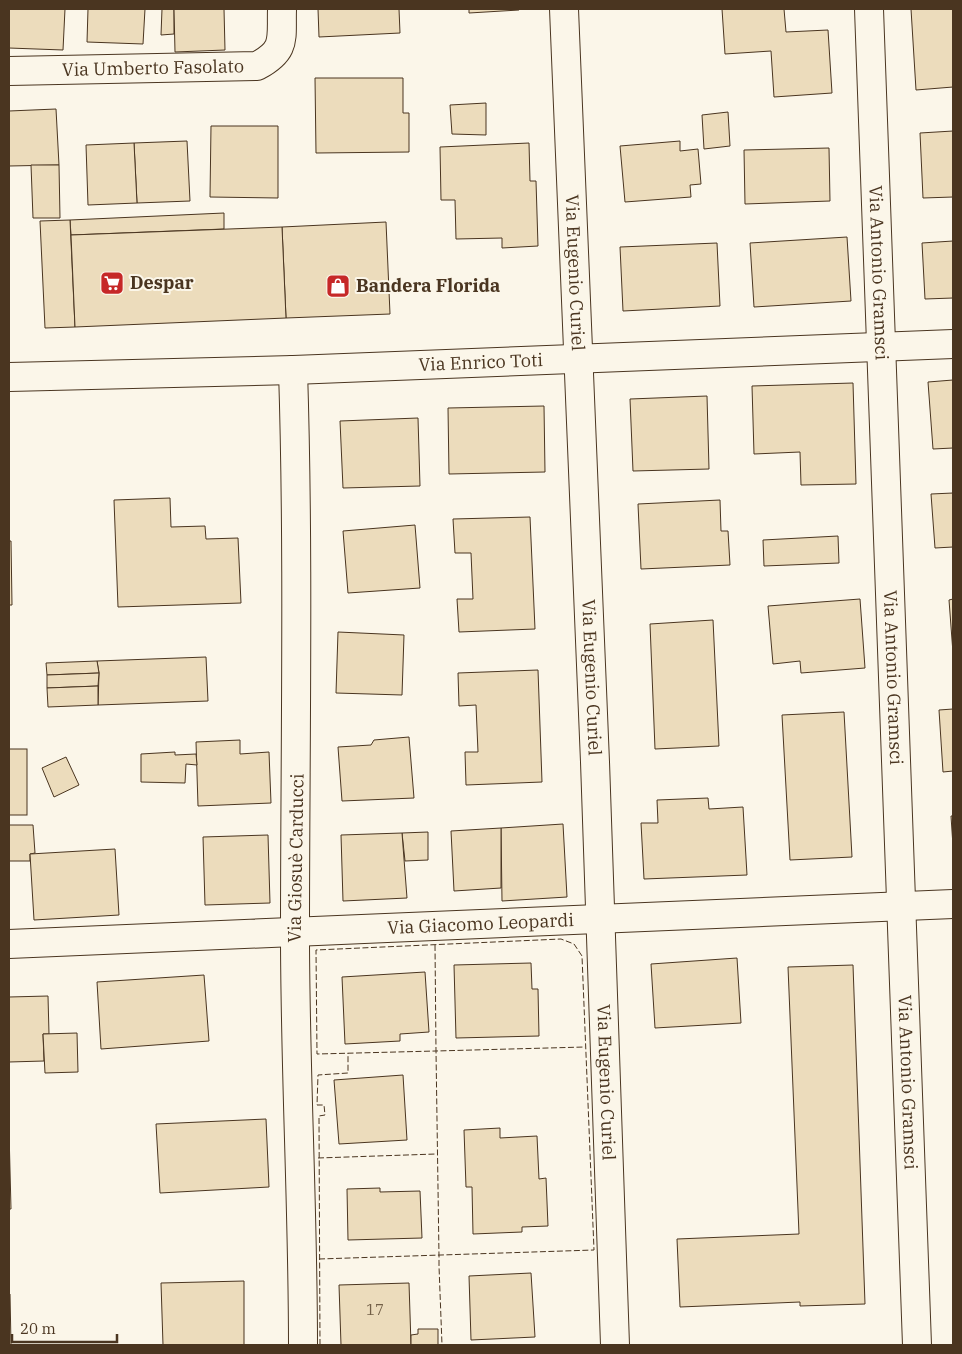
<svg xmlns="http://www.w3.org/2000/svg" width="962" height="1354" font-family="'IBM Plex Serif',serif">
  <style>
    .building { fill: #ecdcbc; stroke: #4a3520 }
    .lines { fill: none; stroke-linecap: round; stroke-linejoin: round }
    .minor-casing { stroke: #4a3520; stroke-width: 30 }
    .minor { stroke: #fbf6e9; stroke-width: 28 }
    .fence { stroke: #4a3520; stroke-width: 1; stroke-dasharray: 6 2.5; stroke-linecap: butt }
    .labels { text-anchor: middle; stroke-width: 4; stroke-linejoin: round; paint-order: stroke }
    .number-label { font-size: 15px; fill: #725f47 }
    .street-label { font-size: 18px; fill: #4a3520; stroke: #fbf6e9 }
    .poi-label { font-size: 18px; font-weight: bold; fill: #4a3520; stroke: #fbf6e9; text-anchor: start }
  </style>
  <rect width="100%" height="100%" fill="#fbf6e9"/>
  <g class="building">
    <polygon points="9,9 65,9 63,50 9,48"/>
    <polygon points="88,9 145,9 143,44 87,42"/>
    <polygon points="162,9 174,9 174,34 161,35"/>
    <polygon points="174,9 224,9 225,50 175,52"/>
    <polygon points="318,9 399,9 400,33 319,37"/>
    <polygon points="469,9 519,9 519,10 469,13"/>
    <polygon points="722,9 784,9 786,32 828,30 832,93 774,97 771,51 725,54"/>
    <polygon points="911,9 953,9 953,87 916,90"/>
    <polygon points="315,78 403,78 403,113 409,113 409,152 316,153"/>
    <polygon points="486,103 486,135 452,134 450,105"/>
    <polygon points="56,109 59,165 9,166 9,111"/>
    <polygon points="728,112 730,146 704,149 702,115"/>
    <polygon points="211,126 278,126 278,198 210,197"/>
    <polygon points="953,131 953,197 923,198 920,133"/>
    <polygon points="187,141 190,201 137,203 134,143"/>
    <polygon points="680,141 680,151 698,149 701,184 690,185 691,197 625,202 620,146"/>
    <polygon points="134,143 137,203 88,205 86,145"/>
    <polygon points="529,143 530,181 536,181 538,246 502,248 502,238 456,239 455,200 441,200 440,147"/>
    <polygon points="829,148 830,201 745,204 744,150"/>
    <polygon points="31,165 59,165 60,218 33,218"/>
    <polygon points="224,213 224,229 71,235 70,220"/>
    <polygon points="70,220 75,327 45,328 40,221"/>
    <polygon points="386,222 390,314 286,318 282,227"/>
    <polygon points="282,227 286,318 75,327 71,235"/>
    <polygon points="847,237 851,301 754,307 750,243"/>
    <polygon points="953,241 953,298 925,299 922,243"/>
    <polygon points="717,243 720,306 623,311 620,247"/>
    <polygon points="953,380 953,448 933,449 928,382"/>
    <polygon points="853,383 856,484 801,485 800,452 754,454 752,386"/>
    <polygon points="707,396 709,469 633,471 630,399"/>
    <polygon points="544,406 545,472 449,474 448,408"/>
    <polygon points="418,418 420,486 343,488 340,421"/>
    <polygon points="953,493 953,547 935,548 931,494"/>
    <polygon points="170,498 171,527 205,526 206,539 238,538 241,603 118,607 114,500"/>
    <polygon points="720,500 721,531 728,531 730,565 641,569 638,504"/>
    <polygon points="530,517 535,629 459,632 457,599 473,599 471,553 455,553 453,519"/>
    <polygon points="415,525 420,588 348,593 343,531"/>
    <polygon points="838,536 839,563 764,566 763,540"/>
    <polygon points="9,541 11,541 12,605 9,605"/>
    <polygon points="860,599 865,668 801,673 800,661 773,664 768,606"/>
    <polygon points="953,599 953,653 949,600"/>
    <polygon points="713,620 719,746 655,749 650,624"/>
    <polygon points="338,632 404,635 402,695 336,693"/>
    <polygon points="206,657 208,701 98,705 99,673 97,661"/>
    <polygon points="97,661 99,673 47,675 46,663"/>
    <polygon points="538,670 542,782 466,785 465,752 478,752 476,705 459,706 458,673"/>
    <polygon points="99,673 98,686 47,688 47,675"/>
    <polygon points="98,686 98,705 48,707 47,688"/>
    <polygon points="953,709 953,771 943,772 939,710"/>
    <polygon points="844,712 852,857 790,860 782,715"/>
    <polygon points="409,737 414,798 342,801 338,747 371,745 374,740"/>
    <polygon points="240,740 240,754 269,752 271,803 198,806 196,742"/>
    <rect x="9" y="749" width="18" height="66"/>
    <polygon points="175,752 175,755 196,754 197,765 186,764 185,783 141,782 141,754"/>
    <polygon points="66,757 79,785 54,797 42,768"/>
    <polygon points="708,798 709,809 743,807 747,875 644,879 641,823 658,823 657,800"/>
    <polygon points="951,816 953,816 953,846"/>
    <polygon points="563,824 567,897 502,901 501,828"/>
    <polygon points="9,825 33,825 35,853 30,854 30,861 9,861"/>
    <polygon points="501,828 501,888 454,891 451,831"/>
    <polygon points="428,832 428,860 405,861 402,833"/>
    <polygon points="402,833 407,898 343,901 341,835"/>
    <polygon points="268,835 270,903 205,905 203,837"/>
    <polygon points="115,849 119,915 34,920 30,854"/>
    <polygon points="737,958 741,1023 655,1028 651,964"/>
    <polygon points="531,963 532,989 538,989 539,1036 456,1038 454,965"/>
    <polygon points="853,965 865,1304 800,1306 800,1302 680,1307 677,1239 799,1234 788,967"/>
    <polygon points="425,972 429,1032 400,1034 400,1041 345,1044 342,977"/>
    <polygon points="204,975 209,1041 101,1049 97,982"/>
    <polygon points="48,996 49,1034 43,1034 44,1061 9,1062 9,997"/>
    <polygon points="77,1033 78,1072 45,1073 43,1034"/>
    <polygon points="403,1075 407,1140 339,1144 334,1080"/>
    <polygon points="266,1119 269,1187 160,1193 156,1124"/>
    <polygon points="500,1128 500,1138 537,1136 539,1179 546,1178 548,1226 522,1227 522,1232 473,1234 472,1187 466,1187 464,1130"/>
    <polygon points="9,1131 11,1209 9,1209"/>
    <polygon points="380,1188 380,1192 420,1191 422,1238 348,1240 347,1189"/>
    <polygon points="531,1273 535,1337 471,1340 469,1276"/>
    <polygon points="244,1281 244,1345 163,1345 161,1283"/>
    <polygon points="409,1283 411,1345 341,1345 339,1285"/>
    <polygon points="9,1294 10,1294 11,1345 9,1345"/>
    <polygon points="418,1329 438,1329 438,1345 411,1345 411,1335 418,1334"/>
  </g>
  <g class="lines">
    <g class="minor-casing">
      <g id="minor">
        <path id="s1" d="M564,9L595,762L615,1345"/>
        <path id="s2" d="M869,9L917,1345"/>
        <path id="s3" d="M9,71L257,66C287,50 281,39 282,9"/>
        <path d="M293,370C299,558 295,746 295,934C295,1071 303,1208 303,1345"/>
        <path id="s4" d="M9,377L293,370L953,344"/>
        <path id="s5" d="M9,944L953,904"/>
      </g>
    </g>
    <use href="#minor" class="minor"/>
    <g class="fence">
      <polyline points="435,945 436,1051 585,1047"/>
      <polyline points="318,1158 436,1154"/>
      <polyline points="319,1259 594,1250 582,956 574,944 561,939 316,950 317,1054 436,1051 439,1256 439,1266 442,1345"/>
      <polyline points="320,1345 319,1116 325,1115 324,1105 317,1105 318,1075 348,1073 348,1053"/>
    </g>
  </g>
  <defs>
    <g id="supermarket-square" transform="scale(1.25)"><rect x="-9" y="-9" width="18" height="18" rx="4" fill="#c62828" stroke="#fbf6e9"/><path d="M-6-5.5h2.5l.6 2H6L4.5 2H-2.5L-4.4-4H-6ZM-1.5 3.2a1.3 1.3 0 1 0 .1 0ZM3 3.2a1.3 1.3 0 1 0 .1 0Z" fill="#fff"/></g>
    <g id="shop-square" transform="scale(1.25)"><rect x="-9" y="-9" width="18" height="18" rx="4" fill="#c62828" stroke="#fbf6e9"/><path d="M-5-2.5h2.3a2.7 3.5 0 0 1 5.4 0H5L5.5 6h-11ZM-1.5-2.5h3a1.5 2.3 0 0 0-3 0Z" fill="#fff"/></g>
  </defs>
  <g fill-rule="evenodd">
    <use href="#supermarket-square" x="112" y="283"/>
    <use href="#shop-square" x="338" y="286"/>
  </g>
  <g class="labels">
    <g class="number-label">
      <text x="375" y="1315">17</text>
    </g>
    <g class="street-label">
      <text dy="6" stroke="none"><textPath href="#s3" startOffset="144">Via Umberto Fasolato</textPath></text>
      <text dy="6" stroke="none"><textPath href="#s1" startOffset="264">Via Eugenio Curiel</textPath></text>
      <text dy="6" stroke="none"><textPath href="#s2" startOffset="264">Via Antonio Gramsci</textPath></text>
      <text dy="6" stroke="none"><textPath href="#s4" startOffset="472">Via Enrico Toti</textPath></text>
      <text dy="6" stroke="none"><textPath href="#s1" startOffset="669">Via Eugenio Curiel</textPath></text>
      <text dy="6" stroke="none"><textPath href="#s2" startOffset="669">Via Antonio Gramsci</textPath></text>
      <text transform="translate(296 858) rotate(-89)" y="6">Via Giosuè Carducci</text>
      <text dy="6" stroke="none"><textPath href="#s5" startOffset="472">Via Giacomo Leopardi</textPath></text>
      <text dy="6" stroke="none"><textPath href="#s1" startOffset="1074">Via Eugenio Curiel</textPath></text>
      <text dy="6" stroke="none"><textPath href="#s2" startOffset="1074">Via Antonio Gramsci</textPath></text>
    </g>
    <g class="poi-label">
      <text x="130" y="289">Despar</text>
      <text x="356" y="292">Bandera Florida</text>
    </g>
  </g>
  <rect width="962" height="1354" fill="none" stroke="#4a3520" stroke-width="20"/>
  <path d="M12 1334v8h105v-8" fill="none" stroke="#4a3520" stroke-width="2.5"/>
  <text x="20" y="1334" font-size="15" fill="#4a3520" stroke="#fbf6e9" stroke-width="4" paint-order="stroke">20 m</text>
</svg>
